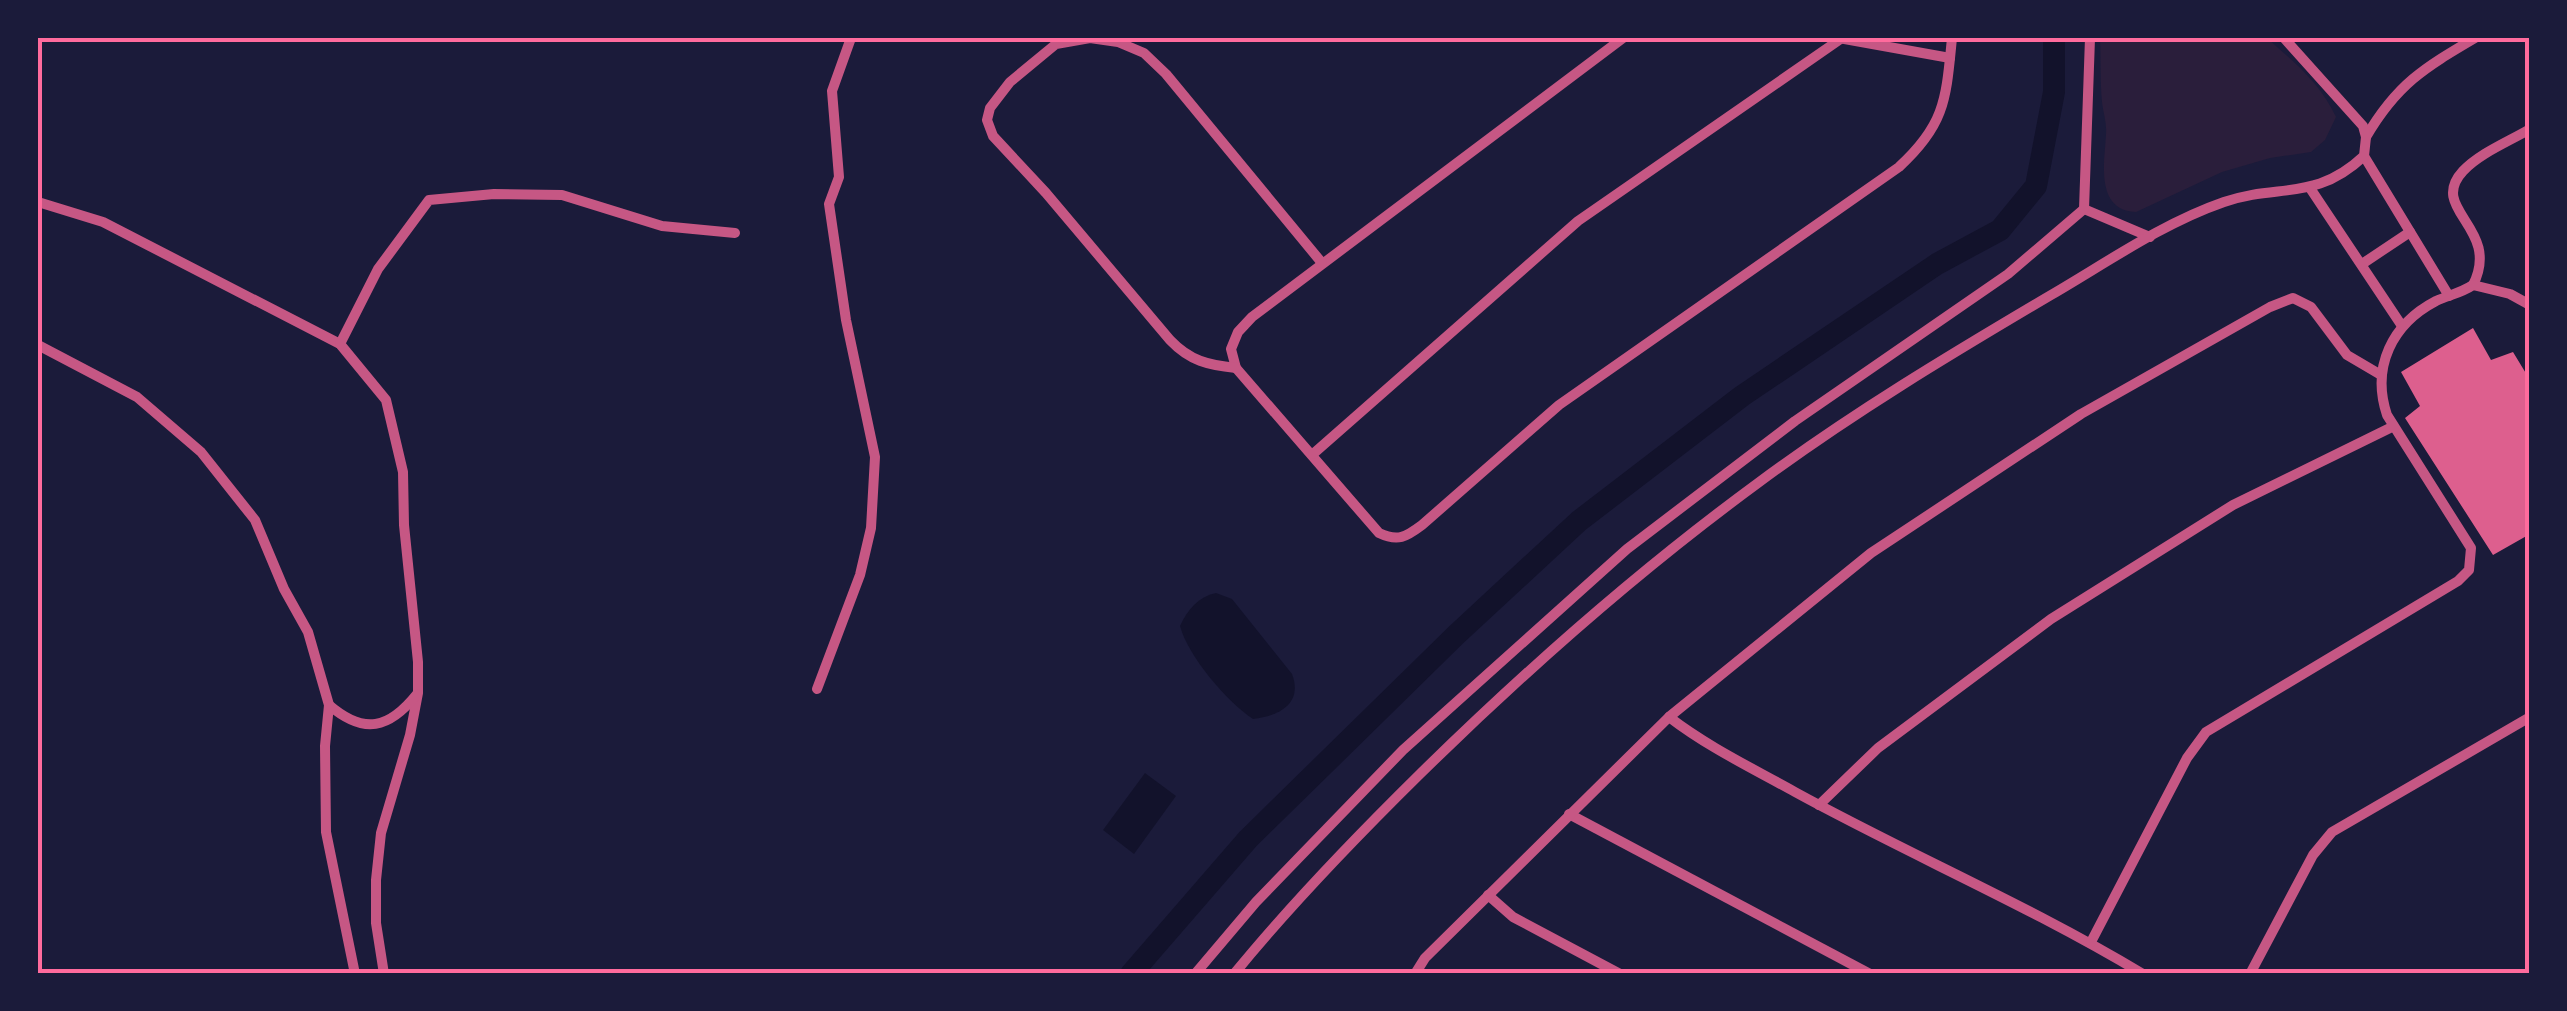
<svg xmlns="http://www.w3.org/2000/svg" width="2567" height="1011" font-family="'Noto Sans',sans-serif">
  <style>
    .green { fill: #2a1e3b }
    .water { fill: #12122b }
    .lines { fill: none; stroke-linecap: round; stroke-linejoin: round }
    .canal { stroke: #12122b; stroke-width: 22 }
    .building { fill: #dd5f8e }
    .minor { stroke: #c65784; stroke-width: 10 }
    .neatline { fill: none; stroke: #ff6b9d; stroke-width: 4 }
  </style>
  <rect width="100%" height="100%" fill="#1b1b3a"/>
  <path class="green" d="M2267,38C2294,62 2320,83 2336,117L2325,140L2311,152L2270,158L2222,172L2136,212C2094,210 2105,160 2106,134C2107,123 2103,112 2102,102C2100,81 2101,59 2100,38Z"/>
  <g class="water">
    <path d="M1216,593L1232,599L1292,674C1303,703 1280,716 1253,719C1227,702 1188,656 1180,626C1188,609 1198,597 1216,593Z"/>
    <polygon points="1145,773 1176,796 1134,854 1103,830"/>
  </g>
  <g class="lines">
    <polyline class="canal" points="1131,974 1248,839 1456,635 1579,521 1742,396 1937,264 2000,230 2036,186 2054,92 2054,38"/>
  </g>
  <polygon class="building" points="2473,328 2491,360 2513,352 2530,380 2530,534 2493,555 2405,418 2420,406 2401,372"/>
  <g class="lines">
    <g class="minor">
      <path d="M1623,38L1252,317L1238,332L1231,349L1236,368L1379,533C1398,542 1406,537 1422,525L1559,405L1899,167C1946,124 1946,98 1952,38"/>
      <polyline points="1839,38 1950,58"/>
      <path d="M2366,137C2397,84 2424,68 2475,38"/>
      <polyline points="2364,156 2449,296"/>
      <polyline points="2310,188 2402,326"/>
      <polyline points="38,202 103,222 340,344 386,400 403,472 404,525 418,662 418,693 410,735 381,833 376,880 376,923 384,974"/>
      <polyline points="2084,209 2150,237"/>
      <polyline points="2362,264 2410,232"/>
      <path d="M2473,285C2502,227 2427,210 2463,171C2480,153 2508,142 2530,129"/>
      <polyline points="340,344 378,269 429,200 494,194 562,195 662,226 735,233"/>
      <polyline points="38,345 137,397 201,452 255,520 284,589 308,632 329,705 325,746 326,832 355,974"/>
      <path d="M1236,368C1208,365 1190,361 1170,340L1046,193L993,136L987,120L990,108L1010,82L1056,44L1090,38L1118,42L1144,53L1166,74L1322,263"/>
      <polyline points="1313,454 1578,221 1842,38"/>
      <polyline points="817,689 860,575 871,528 875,457 846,320 829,204 839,177 832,91 851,38"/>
      <path d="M329,705C364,735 389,729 417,694"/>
      <path d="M1669,717C1708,747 1752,768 1795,792C1910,855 2030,906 2143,974"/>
      <polyline points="1819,805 1878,748 2051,619 2233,505 2392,427"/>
      <polyline points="1569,814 1870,974"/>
      <polyline points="1488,895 1513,917 1620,974"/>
      <path d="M2091,942L2187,758L2206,732L2458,581L2469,570L2471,548L2387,415C2371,367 2392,324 2436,301C2449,295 2461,293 2473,285L2510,294L2530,305"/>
      <polyline points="1195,974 1256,902 1403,750 1627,549 1795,421 2008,274 2084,209 2090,38"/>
      <path d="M1234,974C1292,903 1355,838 1420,774C1526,670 1638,571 1758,483C1851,414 1951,354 2051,295C2106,263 2163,223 2224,202C2279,183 2315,202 2364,156L2366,137L2363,126L2284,38"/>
      <polyline points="1415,974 1425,958 1669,717 1871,553 2081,414 2270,307 2293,298 2311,307 2347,355 2381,375"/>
      <polyline points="2250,974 2313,855 2332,832 2530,717"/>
    </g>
  </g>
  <rect width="2567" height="1011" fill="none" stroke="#1b1b3a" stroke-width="80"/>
  <rect x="40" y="40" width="2487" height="931" class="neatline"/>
</svg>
